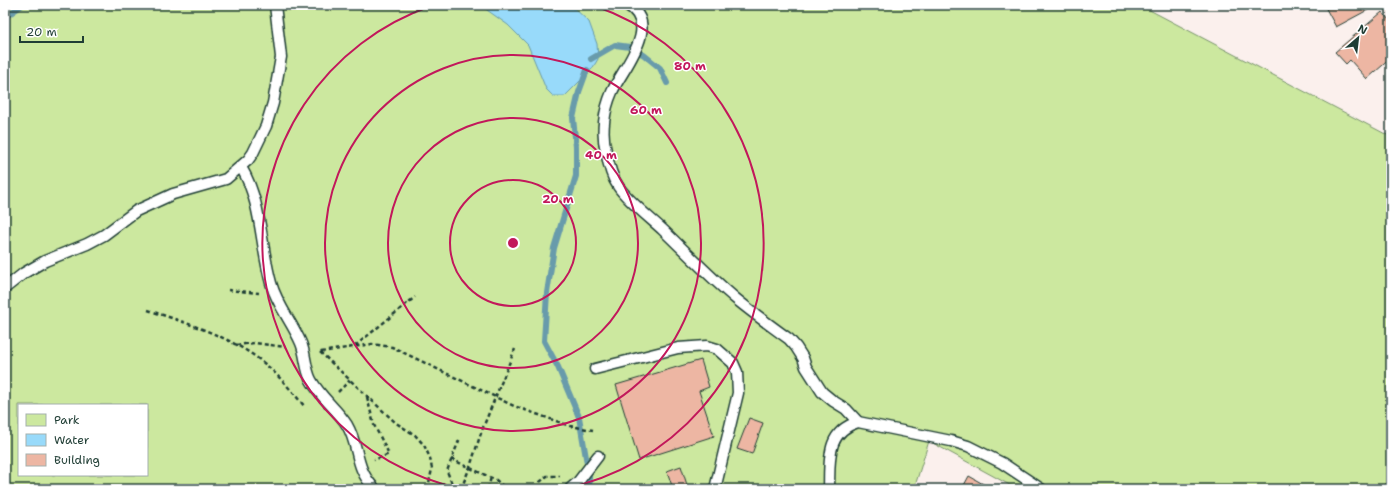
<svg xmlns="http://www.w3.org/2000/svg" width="1396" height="494" font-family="'Shantell Sans',sans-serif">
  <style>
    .green { fill: #cce89f; stroke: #76926a; fill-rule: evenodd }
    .water { fill: #98dafa; stroke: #689bab }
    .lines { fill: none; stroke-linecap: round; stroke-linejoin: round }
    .stream { stroke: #689bab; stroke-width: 6 }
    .building { fill: #edb6a3; stroke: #1f3d34 }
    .service-casing { stroke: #1f3d34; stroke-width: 13 }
    .path { stroke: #1f3d34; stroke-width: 2.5; stroke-dasharray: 4 3; stroke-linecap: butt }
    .service { stroke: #fff; stroke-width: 10 }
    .ring { fill: none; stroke: #c2185b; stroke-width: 2 }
    .centre { fill: #c2185b; stroke: #fff; stroke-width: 2 }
    .ring-label { font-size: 12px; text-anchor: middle; font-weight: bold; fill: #c2185b; stroke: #fff; stroke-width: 3; stroke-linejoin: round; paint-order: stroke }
  </style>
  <rect width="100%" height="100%" fill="#fbf0ed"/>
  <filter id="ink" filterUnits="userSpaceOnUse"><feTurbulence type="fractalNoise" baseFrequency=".025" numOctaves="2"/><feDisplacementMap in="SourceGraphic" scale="8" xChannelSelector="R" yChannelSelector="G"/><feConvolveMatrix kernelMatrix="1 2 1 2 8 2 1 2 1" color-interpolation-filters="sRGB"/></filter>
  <g filter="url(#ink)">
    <path class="green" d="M5,5H1140L1391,137V489H1017L929,441L914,489H5ZM19,405H147V475H19Z"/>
    <polygon class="water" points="480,5 571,5 589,22 597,44 598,59 592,69 565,96 553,96 546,89 528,45 508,25"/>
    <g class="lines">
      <g class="stream">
        <polyline points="5,17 22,5"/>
        <polyline points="591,59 615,45 630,47 644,55 660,68 667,83"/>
        <polyline points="587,70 579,92 573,118 576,147 576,176 554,248 547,293 544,341 558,367 579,417 589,475 589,489"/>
      </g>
    </g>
    <g class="building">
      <polygon points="1324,5 1377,5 1336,27"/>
      <polygon points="1382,12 1391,22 1391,58 1367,79 1350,60 1346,64 1335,52"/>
      <polygon points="701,360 709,387 699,391 714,436 639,460 616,385"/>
      <polygon points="749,418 763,423 752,454 737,449"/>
      <polygon points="681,466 688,488 673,489 667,471"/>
      <polygon points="969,476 992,489 962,489"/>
    </g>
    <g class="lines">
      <g class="service-casing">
        <g id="service">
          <path d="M627,5C663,25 622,69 612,92C604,110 601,133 606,151C608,162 611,176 618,186C627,200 650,218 663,230C687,253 710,277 736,299C753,313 771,326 789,339L796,347L803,358L806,367L822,392L833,401L846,409L858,422"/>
          <path d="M241,167C262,202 260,244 271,283C277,305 292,322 301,343C306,355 305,368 311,380C321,398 337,409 347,425C360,447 354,467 374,488"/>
          <polyline points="5,288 24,273 45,261 87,244 104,235 136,211 173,194 226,179 248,160 253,153 266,126 273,103 281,57 275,5"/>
          <polyline points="595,369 678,348 707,346 717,349 733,363 737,372 738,393 715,489"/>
          <polyline points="570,489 578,482 598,456"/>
          <path d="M829,489C830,461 825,432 858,422L951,441L968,446L1002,463L1041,489"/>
        </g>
      </g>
      <g class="path">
        <polyline points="228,290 259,293"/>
        <path d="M148,310C186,323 227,335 260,360C277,373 291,390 305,407"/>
        <polyline points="236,345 255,343 285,347"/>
        <polyline points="355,346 415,297"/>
        <polyline points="320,352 396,423 415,435 424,445 430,458 432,469 429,483 426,489"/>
        <polyline points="321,352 372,344 392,347 514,406 570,426 593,430"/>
        <polyline points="338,392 350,380"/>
        <polyline points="367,397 374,425 389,454 374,460"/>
        <polyline points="451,459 496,480 506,489"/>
        <polyline points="594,487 611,489"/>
        <polyline points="449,489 452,484 447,471 460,438"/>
        <polyline points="461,489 470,467 482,430 515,349"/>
        <polyline points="488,489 491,477"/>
        <polyline points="538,489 540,482 547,476 560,476"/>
      </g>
      <use href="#service" class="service"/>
    </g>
  </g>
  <g class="ring">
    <circle cx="513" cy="243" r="63"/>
    <circle cx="513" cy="243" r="125"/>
    <circle cx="513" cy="243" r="188"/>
    <path d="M463 489A251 251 0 0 1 431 6M595 6A251 251 0 0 1 563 489"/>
  </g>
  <circle cx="513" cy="243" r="6" class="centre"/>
  <g class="ring-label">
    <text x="690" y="70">80 m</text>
    <text x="646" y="114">60 m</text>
    <text x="601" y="159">40 m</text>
    <text x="558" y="203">20 m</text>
  </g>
  <rect width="1396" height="494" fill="none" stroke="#fff" stroke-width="20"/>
  <rect x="10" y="10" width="1376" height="474" fill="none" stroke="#1f3d34" stroke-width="1.5" filter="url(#ink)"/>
  <rect x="18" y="404" width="130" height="72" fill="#ffffff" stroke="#a5b1ae"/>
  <rect x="26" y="414" width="20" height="12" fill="#cce89f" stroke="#a5b1ae"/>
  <text x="54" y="424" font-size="12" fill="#1f3d34">Park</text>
  <rect x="26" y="434" width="20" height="12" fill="#98dafa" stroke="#a5b1ae"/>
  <text x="54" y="444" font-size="12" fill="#1f3d34">Water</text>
  <rect x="26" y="454" width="20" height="12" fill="#edb6a3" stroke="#a5b1ae"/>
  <text x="54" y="464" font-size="12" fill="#1f3d34">Building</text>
  <g transform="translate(1358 38) rotate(28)" stroke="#ffffff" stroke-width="3" paint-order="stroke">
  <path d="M0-3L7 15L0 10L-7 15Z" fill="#1f3d34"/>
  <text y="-6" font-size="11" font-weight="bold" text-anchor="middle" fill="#1f3d34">N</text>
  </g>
  <path d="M20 36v6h63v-6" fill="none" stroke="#1f3d34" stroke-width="2"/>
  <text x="26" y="36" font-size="12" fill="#1f3d34" stroke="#ffffff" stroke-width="3" paint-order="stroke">20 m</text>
</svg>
